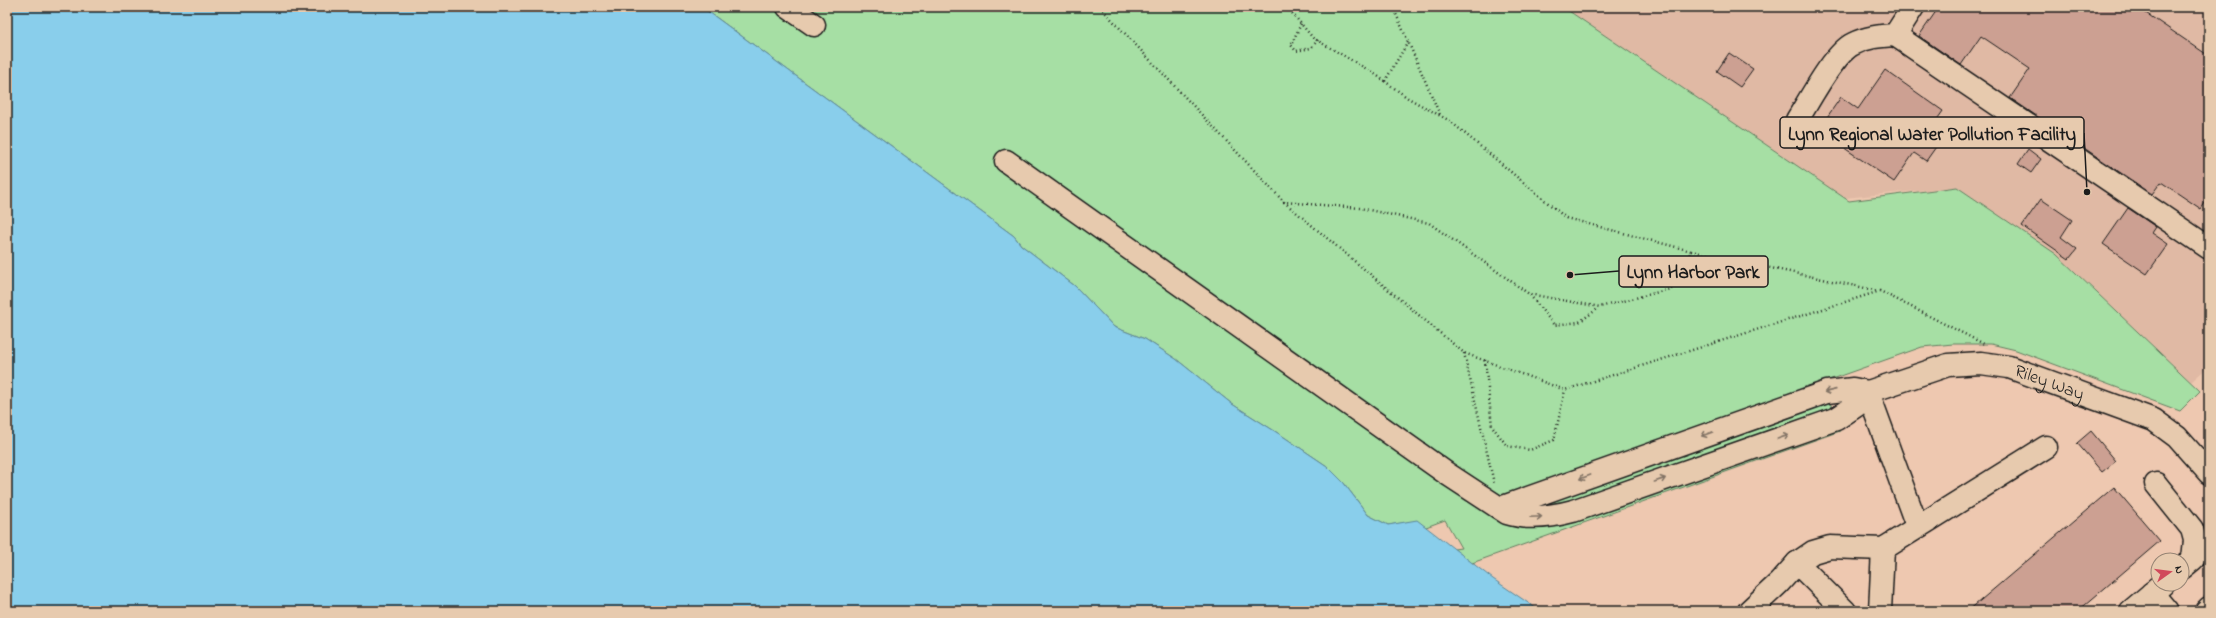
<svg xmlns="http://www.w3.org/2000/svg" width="2216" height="618" font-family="'Indie Flower',sans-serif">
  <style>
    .built { fill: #e0b9a4 }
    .green { fill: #a6dfa4; stroke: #617e60 }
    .water { fill: #89ceeb; stroke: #5d8798 }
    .building { fill: #cca092; stroke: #1c1c1c }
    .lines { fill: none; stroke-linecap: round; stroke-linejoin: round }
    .minor-casing { stroke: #1c1c1c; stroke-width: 25 }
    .path { stroke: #1c1c1c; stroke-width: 2.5; stroke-dasharray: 1 3; stroke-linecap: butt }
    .minor { stroke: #e7caae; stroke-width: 22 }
    .oneway { stroke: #827365 }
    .labels { text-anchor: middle; stroke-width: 3; stroke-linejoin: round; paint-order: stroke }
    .street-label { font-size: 18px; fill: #1c1c1c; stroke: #e7caae }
    .leader { fill: none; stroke: #1c1c1c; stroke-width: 1.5 }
    .callout-dot { fill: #1c1c1c; stroke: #e7caae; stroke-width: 1.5 }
    .callout { fill: #e7caae; stroke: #1c1c1c; stroke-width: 1.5 }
    .callout-label { font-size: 19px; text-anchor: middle; font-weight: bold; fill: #1c1c1c }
  </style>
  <rect width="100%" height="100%" fill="#eec8b0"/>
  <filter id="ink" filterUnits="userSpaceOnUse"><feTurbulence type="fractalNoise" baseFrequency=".025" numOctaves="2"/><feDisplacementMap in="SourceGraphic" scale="8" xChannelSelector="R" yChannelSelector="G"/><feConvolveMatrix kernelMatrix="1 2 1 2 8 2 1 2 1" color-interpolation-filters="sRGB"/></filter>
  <g filter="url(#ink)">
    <polygon class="built" points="1563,7 2209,7 2209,366 2191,382 2056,254 1957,187 1844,198"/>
    <polygon class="green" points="702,7 1563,7 1849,201 1957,187 2056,254 2200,391 2180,411 2016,350 1991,344 1953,344 1922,347 1823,382 1840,431 1472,563 1454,549 1461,548 1445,520 1426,527 1416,521 1388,525 1368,515 1343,482 1327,466 1284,437 1232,404 1176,359 1145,339 1114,327 1075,286 1021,245 1014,236"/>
    <polygon class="water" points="7,7 702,7 1014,236 1021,245 1075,286 1114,327 1145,339 1176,359 1232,404 1284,437 1327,466 1343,482 1368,515 1388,525 1417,520 1493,579 1540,611 7,611"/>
    <g class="building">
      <polygon points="1939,7 2137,7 2209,56 2209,197 2201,209 2161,182 2152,194 2010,98 2030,69 1981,36 1961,65 1919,36"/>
      <polygon points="1729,53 1753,69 1740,87 1717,71"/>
      <polygon points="1885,70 1943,111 1926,135 1938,144 1926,161 1914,153 1894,182 1818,130 1841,97 1858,109"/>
      <polygon points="2028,149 2041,159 2031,173 2018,164"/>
      <polygon points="2041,199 2072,220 2061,237 2077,249 2069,259 2022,226"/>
      <polygon points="2128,208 2156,227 2152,233 2168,244 2147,274 2103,244"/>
      <polygon points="2091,431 2116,461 2102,472 2077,443"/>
      <polygon points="2114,487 2160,541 2078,611 1968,611"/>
    </g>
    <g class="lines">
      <g class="minor-casing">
        <g id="minor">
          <polyline points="788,7 814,25"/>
          <polyline points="1895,35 2209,248"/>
          <path d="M1797,120C1809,101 1834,53 1853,44C1866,37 1880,36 1895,35L1913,7"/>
          <path d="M1006,161L1446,473L1507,513C1529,520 1551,517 1573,511L1836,419L1857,405L1868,392"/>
          <path id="s1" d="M1868,392L1948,365L1981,363L2009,367L2154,420L2177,437L2209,473"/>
          <polyline points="1868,392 1917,526"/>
          <polyline points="2156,484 2192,529 2195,540 2193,559 2182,568"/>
          <polyline points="1500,508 1827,392 1853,389 1868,392"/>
          <polyline points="1797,563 1845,611"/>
          <polyline points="2152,593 2167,611"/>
          <polyline points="1749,611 1779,583 1797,563 1813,552 1830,547 1883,549 2046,447"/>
          <polyline points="1880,611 1883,549"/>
          <polyline points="2131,611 2163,584"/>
          <polyline points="2206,611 2209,608"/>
        </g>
      </g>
      <g class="path">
        <polyline points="1100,7 1284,202"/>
        <polyline points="1287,7 1313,38 1372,72 1408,98 1450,121 1566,218 1691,251 1674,288 1600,307 1529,294 1429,223 1360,208 1284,202 1464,353 1565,390 1880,291 1984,344"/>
        <polyline points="1393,7 1440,115"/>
        <polyline points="1301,24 1291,45 1296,51 1311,48 1318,40"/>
        <polyline points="1385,81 1408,42"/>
        <polyline points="1691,251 1879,291"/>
        <polyline points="1530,295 1554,325 1579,322 1599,308"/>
        <polyline points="1464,353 1494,483"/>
        <polyline points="1485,360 1492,426 1507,446 1530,450 1554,440 1565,390"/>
      </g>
      <use href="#minor" class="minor"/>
    </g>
    <defs><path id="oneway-shaft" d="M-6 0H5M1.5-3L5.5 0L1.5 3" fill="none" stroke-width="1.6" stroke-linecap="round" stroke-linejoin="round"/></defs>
    <g class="oneway">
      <use href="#oneway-shaft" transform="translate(1830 391) rotate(167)"/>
      <use href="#oneway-shaft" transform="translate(1707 434) rotate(160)"/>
      <use href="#oneway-shaft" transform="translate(1783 437) rotate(-19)"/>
      <use href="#oneway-shaft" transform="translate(1585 477) rotate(160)"/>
      <use href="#oneway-shaft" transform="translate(1660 480) rotate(-19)"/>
      <use href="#oneway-shaft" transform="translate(1536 517) rotate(-3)"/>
    </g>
  </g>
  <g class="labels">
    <g class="street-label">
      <text dy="6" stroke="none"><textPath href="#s1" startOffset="189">Riley Way</textPath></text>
    </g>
  </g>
  <path class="leader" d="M2087 192L2084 133M1570 275L1619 271"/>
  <g class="callout-dot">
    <circle cx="2087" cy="192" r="4"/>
    <circle cx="1570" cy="275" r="4"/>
  </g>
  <g class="callout">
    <rect x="1780" y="117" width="304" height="31" rx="4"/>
    <rect x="1619" y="256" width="149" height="31" rx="4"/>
  </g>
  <g class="callout-label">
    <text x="1932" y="140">Lynn Regional Water Pollution Facility</text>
    <text x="1693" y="278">Lynn Harbor Park</text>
  </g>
  <rect width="2216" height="618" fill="none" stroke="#e7caae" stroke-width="24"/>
  <rect x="12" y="12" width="2192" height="594" fill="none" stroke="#1c1c1c" stroke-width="1.5" filter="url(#ink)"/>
  <g transform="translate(2170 572) rotate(76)"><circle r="19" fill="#e7caae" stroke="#968474"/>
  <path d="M0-3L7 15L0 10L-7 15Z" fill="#d1495b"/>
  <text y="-6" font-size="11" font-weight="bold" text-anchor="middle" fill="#1c1c1c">N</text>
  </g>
</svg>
